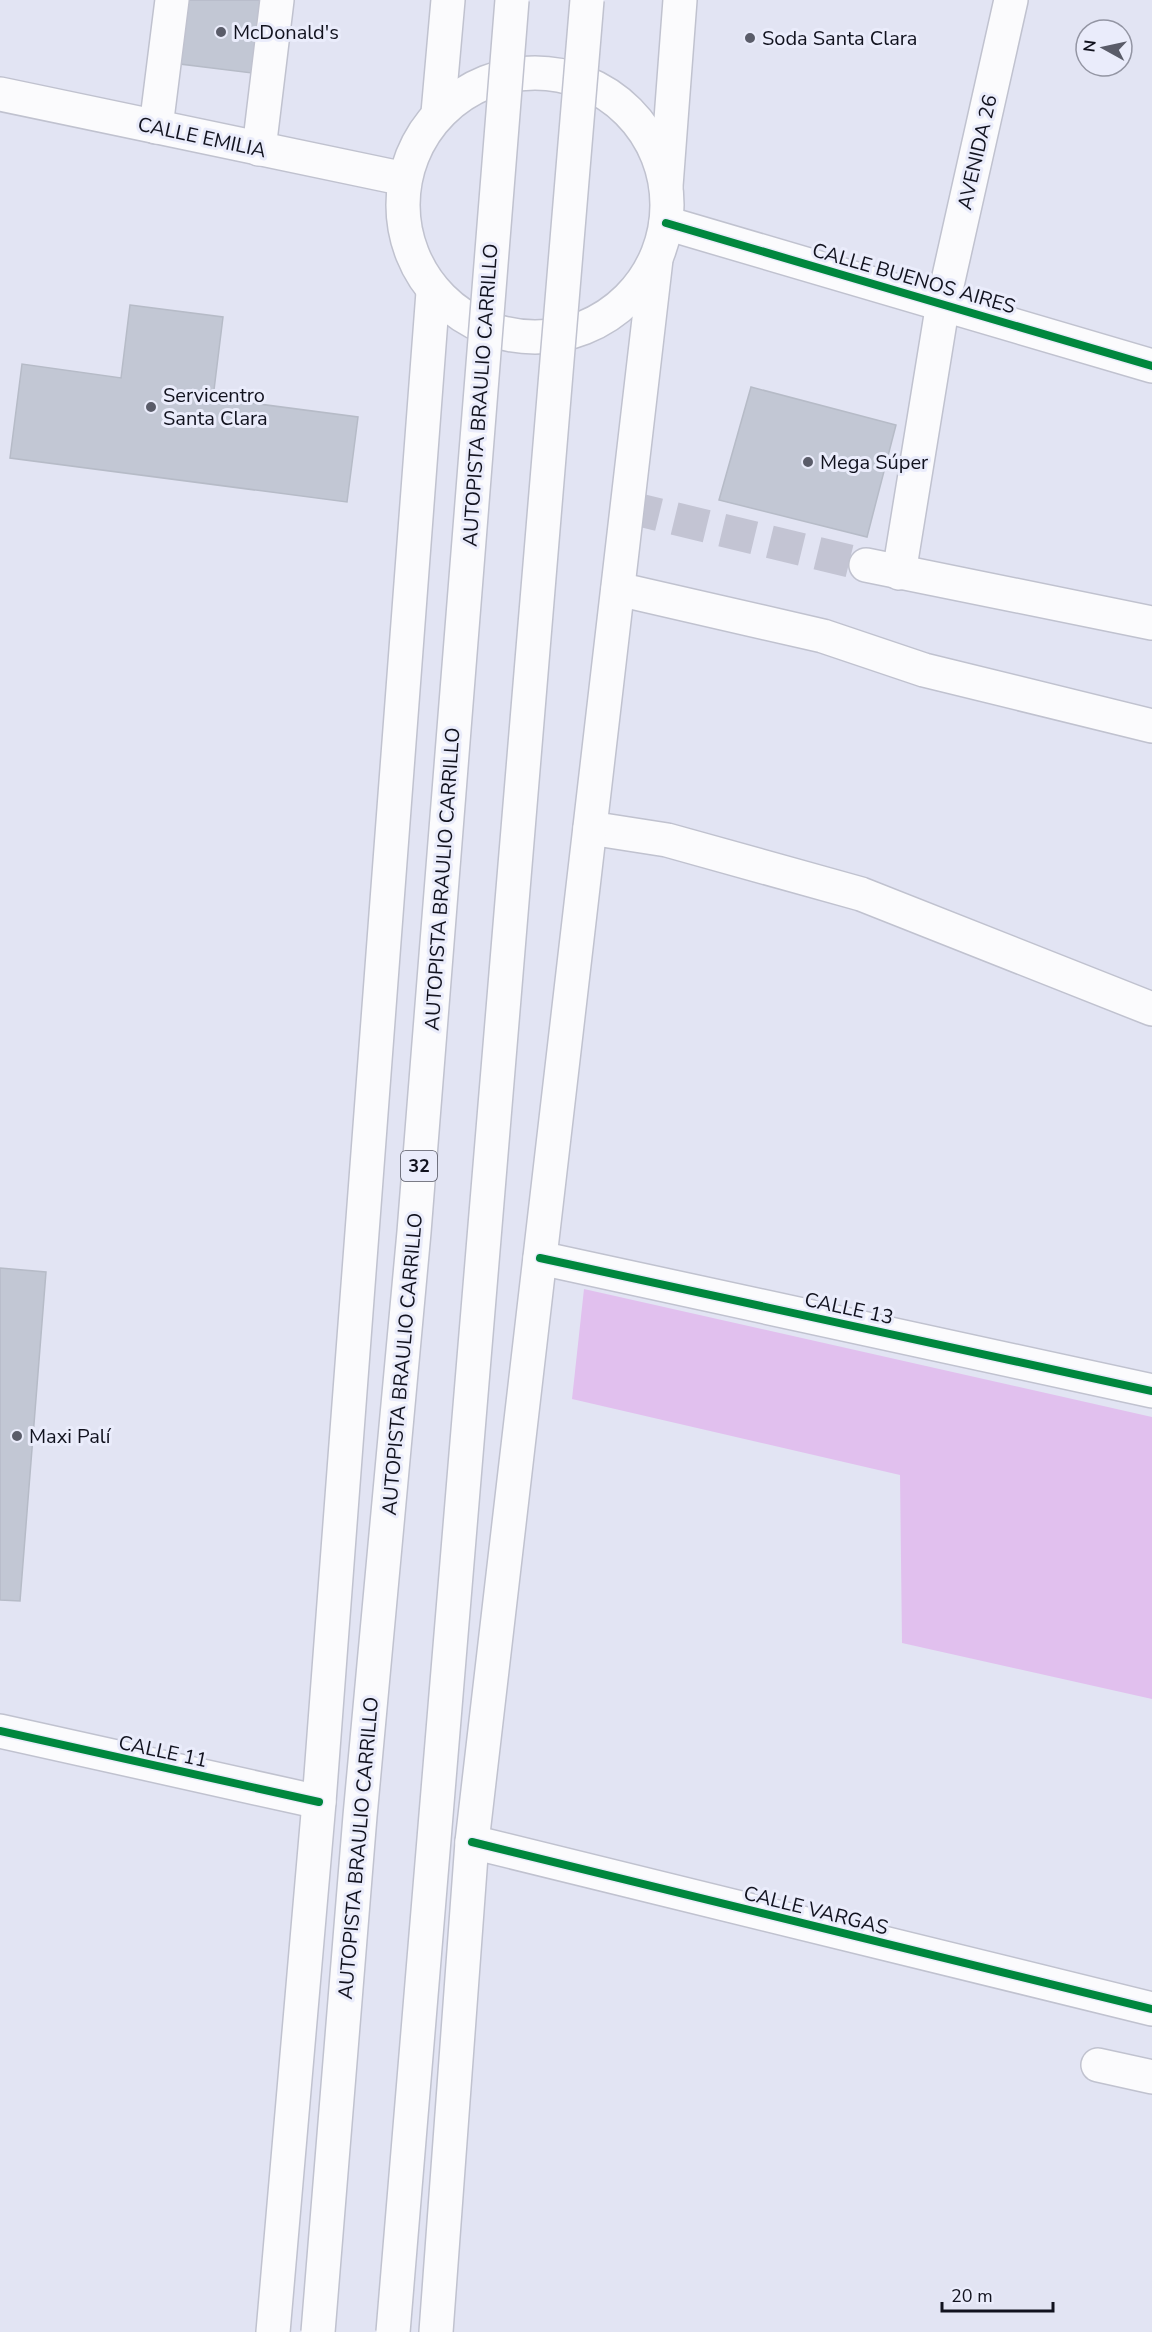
<svg xmlns="http://www.w3.org/2000/svg" width="1152" height="2332" font-family="'Nunito Sans',sans-serif">
  <style>
    .green { fill: #e1c0ee }
    .building { fill: #c2c7d4; stroke: #b6bbc7; stroke-width: 1.5 }
    .lines { fill: none; stroke-linecap: round; stroke-linejoin: round }
    .minor-tunnel { stroke: #c3c4d3; stroke-width: 33; stroke-dasharray: 33 16; stroke-linecap: butt }
    .minor-casing { stroke: #c0c2cf; stroke-width: 36 }
    .major-casing { stroke: #c0c2cf; stroke-width: 36 }
    .highway-casing { stroke: #c0c2cf; stroke-width: 36 }
    .minor { stroke: #fbfbfd; stroke-width: 33 }
    .major { stroke: #fbfbfd; stroke-width: 33 }
    .highway { stroke: #fbfbfd; stroke-width: 33 }
    .highway-bridge-casing { stroke: #c0c2cf; stroke-width: 36; stroke-linecap: butt }
    .highway-bridge { stroke: #fbfbfd; stroke-width: 33 }
    .cycleway-casing { stroke: #eaecfb; stroke-width: 11 }
    .cycleway { stroke: #00873e; stroke-width: 8 }
    .poi-dot { fill: #5a5c69; stroke: #eaecfb; stroke-width: 2 }
    .labels { text-anchor: middle; stroke-width: 6; stroke-linejoin: round; paint-order: stroke }
    .shield { fill: #eaecfb; stroke: #525360; stroke-width: 1.5 }
    .shield-label { font-size: 18px; font-weight: bold; fill: #11121e }
    .poi-label { font-size: 20px; fill: #11121e; stroke: #eaecfb; text-anchor: start }
    .street-label { font-size: 20px; fill: #11121e; stroke: #eaecfb }
  </style>
  <rect width="100%" height="100%" fill="#e2e4f3"/>
  <polygon class="green" points="584,1289 1152,1417 1152,1699 902,1643 900,1475 572,1399"/>
  <g class="building">
    <polygon points="188,0 261,0 252,73 180,64"/>
    <polygon points="130,305 223,317 213,398 358,417 347,502 10,458 22,364 121,378"/>
    <polygon points="751,387 896,425 867,537 719,500"/>
    <polygon points="0,1268 46,1272 20,1601 0,1600"/>
  </g>
  <g class="lines">
    <polyline class="minor-tunnel" points="627,507 866,565"/>
    <g class="minor-casing">
      <g id="minor">
        <polyline points="156,127 172,0"/>
        <polyline points="259,149 277,0"/>
        <polyline points="666,223 1152,366"/>
        <polyline points="866,565 1152,623"/>
        <polyline points="899,573 943,303 1011,0"/>
        <polyline points="618,589 823,636 924,670 1152,726"/>
        <polyline points="590,828 667,840 861,894 1152,1009"/>
        <polyline points="540,1258 1152,1391"/>
        <polyline points="0,1731 319,1802"/>
        <polyline points="472,1842 1152,2009"/>
        <polyline points="1098,2065 1152,2077"/>
      </g>
    </g>
    <g class="major-casing">
      <g id="major">
        <circle cx="535" cy="205" r="132"/>
        <polyline points="0,94 405,179"/>
      </g>
    </g>
    <g class="highway-casing">
      <g id="highway">
        <polyline points="438,113 448,0"/>
        <polyline points="666,186 680,0"/>
        <polyline points="273,2332 319,1802 433,292"/>
        <polyline points="436,2332 472,1842 656,259"/>
      </g>
    </g>
    <use href="#minor" class="minor"/>
    <use href="#major" class="major"/>
    <use href="#highway" class="highway"/>
    <g class="highway-bridge-casing">
      <g id="highway-bridge">
        <polyline points="318,2332 360,1816 414,1232 512,0"/>
        <polyline points="393,2332 587,0"/>
      </g>
    </g>
    <use href="#highway-bridge" class="highway-bridge"/>
    <g class="cycleway-casing">
      <g id="cycleway">
        <polyline points="666,223 1152,366"/>
        <polyline points="540,1258 1152,1391"/>
        <polyline points="0,1731 319,1802"/>
        <polyline points="472,1842 1152,2009"/>
      </g>
    </g>
    <use href="#cycleway" class="cycleway"/>
  </g>
  <g class="poi-dot">
    <circle cx="221" cy="32" r="6"/>
    <circle cx="750" cy="38" r="6"/>
    <circle cx="151" cy="407" r="6"/>
    <circle cx="808" cy="462" r="6"/>
    <circle cx="17" cy="1436" r="6"/>
  </g>
  <g class="labels">
    <rect class="shield" x="401" y="1151" width="36" height="30" rx="4.5"/>
    <g class="shield-label">
      <text x="419" y="1172">32</text>
    </g>
    <g class="poi-label">
      <text x="233" y="39">McDonald's</text>
      <text x="762" y="45">Soda Santa Clara</text>
      <text x="163" y="402">Servicentro<tspan x="163" dy="23">Santa Clara</tspan></text>
      <text x="820" y="469">Mega Súper</text>
      <text x="29" y="1443">Maxi Palí</text>
    </g>
    <g class="street-label">
      <text transform="translate(202 137) rotate(12)" y="7">CALLE EMILIA</text>
      <text transform="translate(977 152) rotate(-77)" y="7">AVENIDA 26</text>
      <text transform="translate(914 278) rotate(16)" y="7">CALLE BUENOS AIRES</text>
      <text transform="translate(480 395) rotate(-86)" y="7">AUTOPISTA BRAULIO CARRILLO</text>
      <text transform="translate(442 879) rotate(-86)" y="7">AUTOPISTA BRAULIO CARRILLO</text>
      <text transform="translate(849 1308) rotate(12)" y="7">CALLE 13</text>
      <text transform="translate(402 1364) rotate(-85)" y="7">AUTOPISTA BRAULIO CARRILLO</text>
      <text transform="translate(163 1751) rotate(12)" y="7">CALLE 11</text>
      <text transform="translate(358 1848) rotate(-85)" y="7">AUTOPISTA BRAULIO CARRILLO</text>
      <text transform="translate(816 1910) rotate(14)" y="7">CALLE VARGAS</text>
    </g>
  </g>
  <g transform="translate(1104 48) rotate(278)"><circle r="28" fill="#eaecfb" stroke="#9395a3" stroke-width="1.5"/>
  <path d="M0-4.5L10 22L0 15L-10 22Z" fill="#5a5c69"/>
  <text y="-9" font-size="16" font-weight="bold" text-anchor="middle" fill="#11121e">N</text>
  </g>
  <path d="M942 2302v9h111v-9" fill="none" stroke="#11121e" stroke-width="3"/>
  <text x="951" y="2302" font-size="18" fill="#11121e" stroke="#eaecfb" stroke-width="4.5" paint-order="stroke">20 m</text>
</svg>
